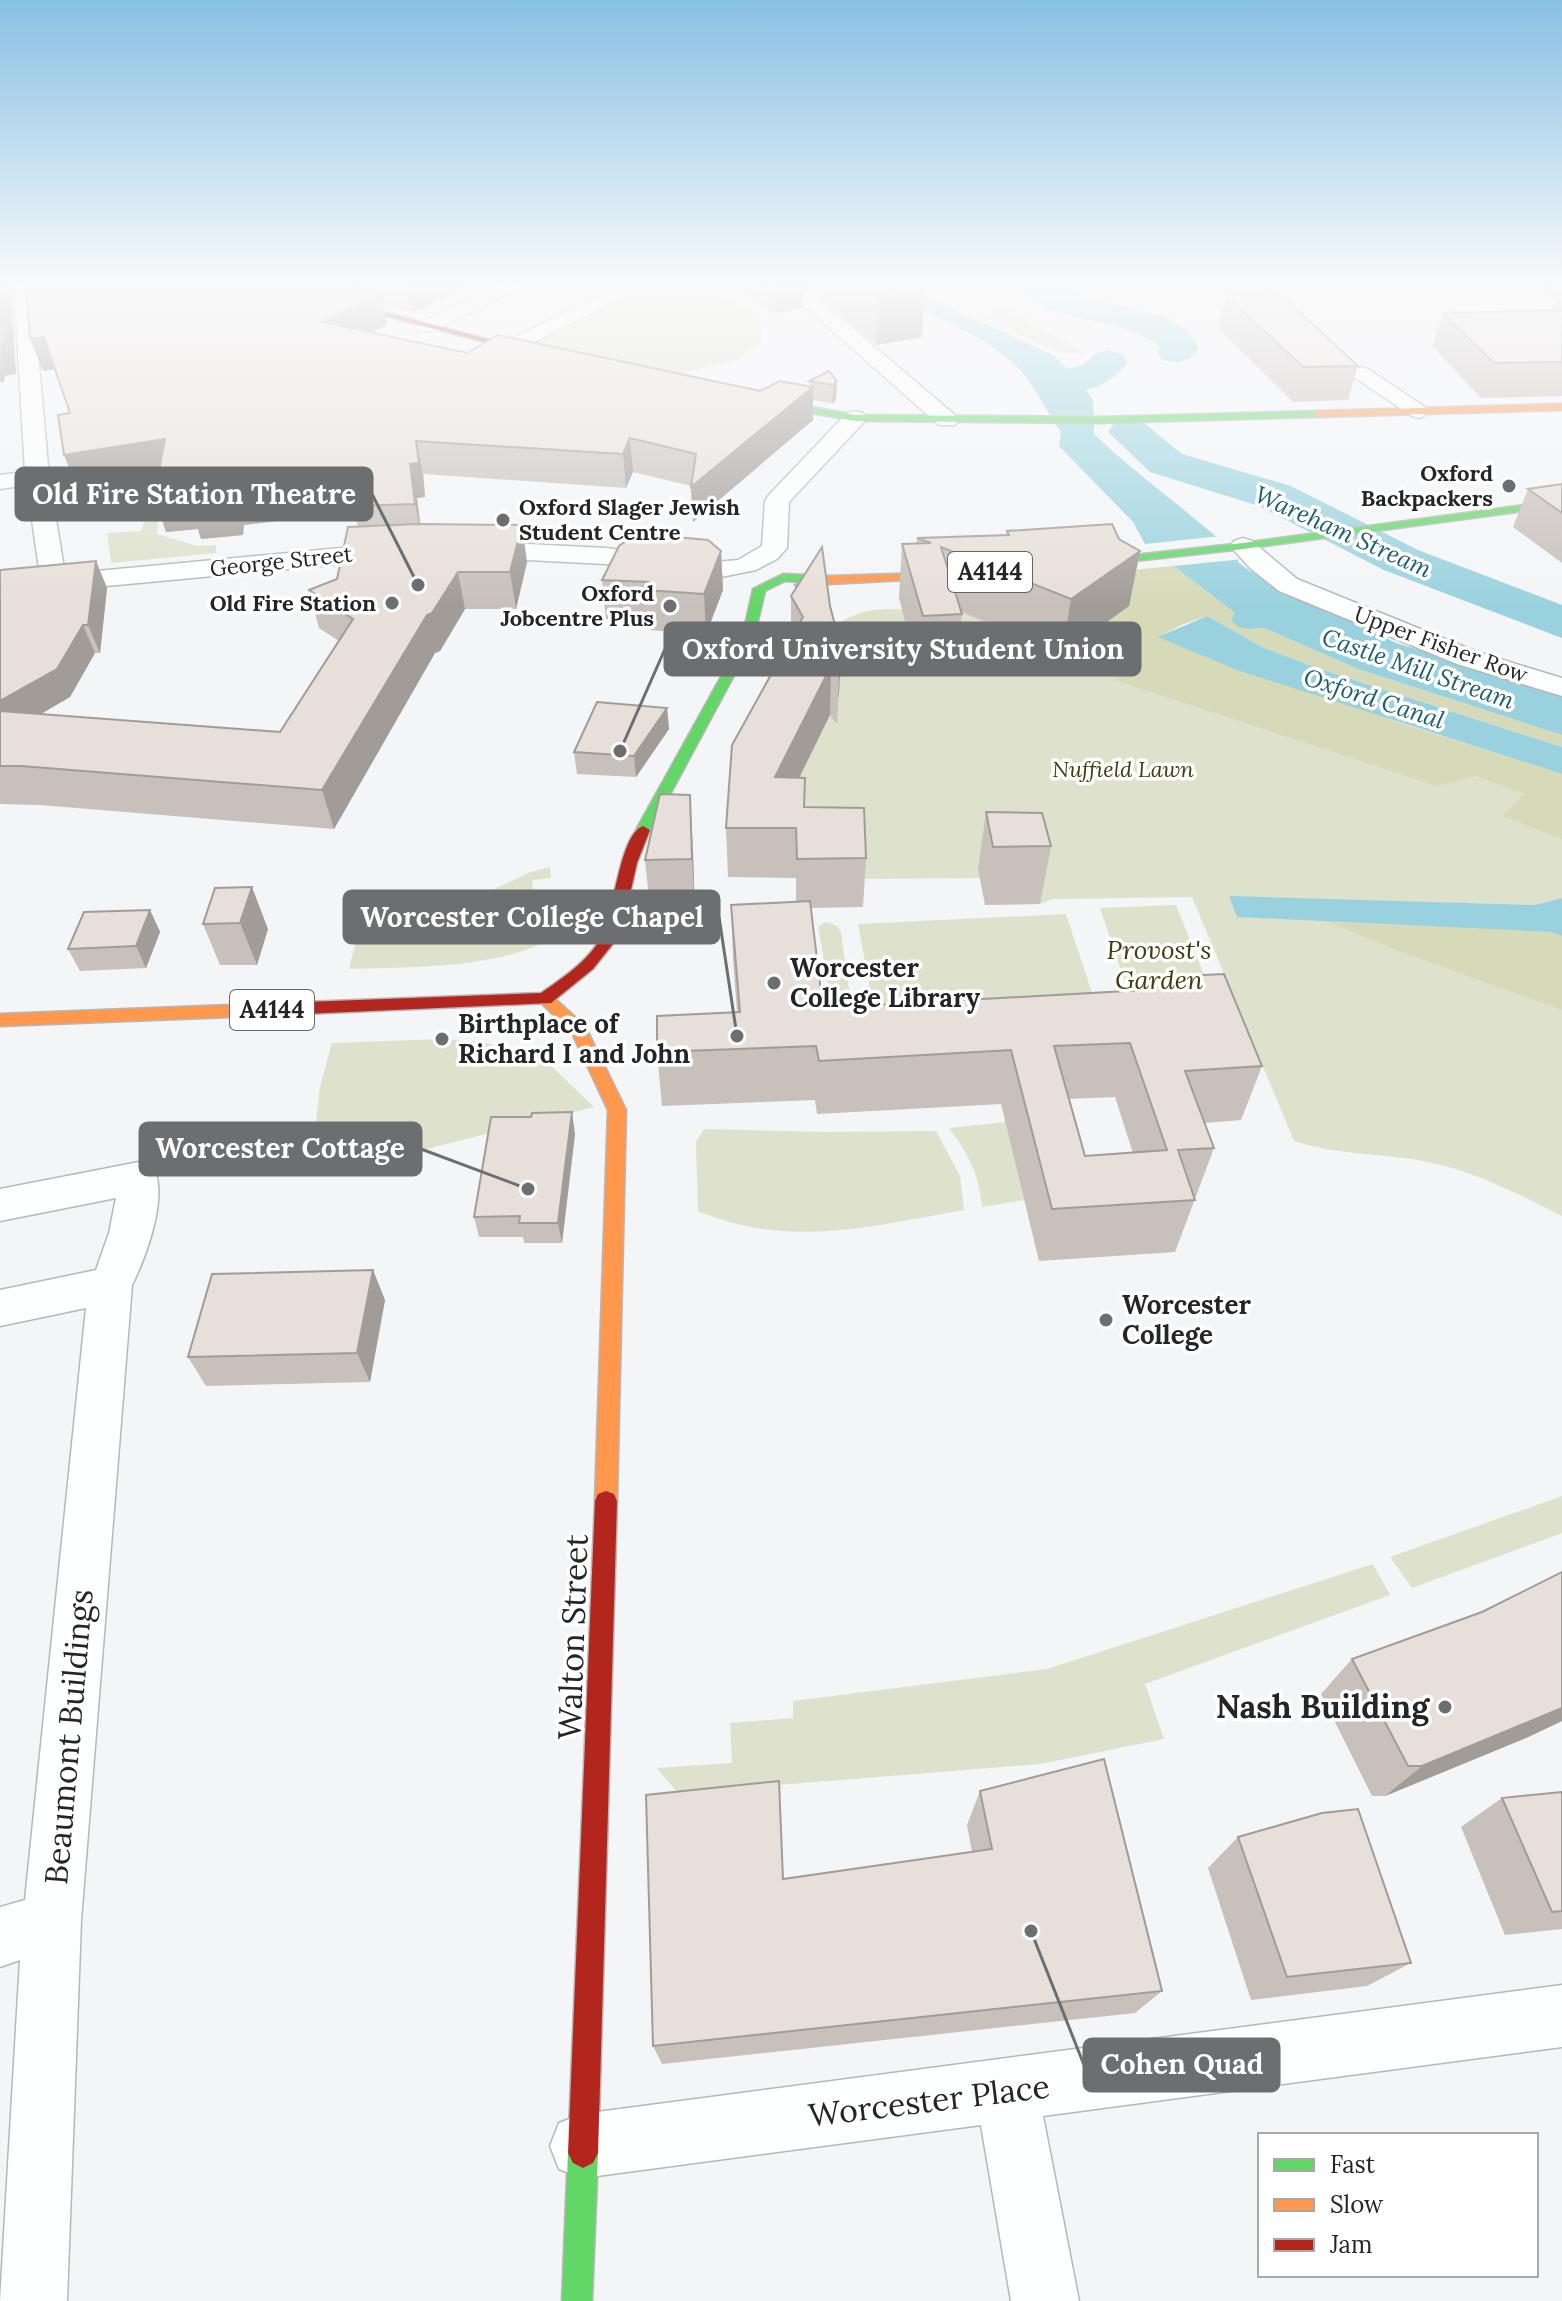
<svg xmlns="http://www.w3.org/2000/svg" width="1562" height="2301" font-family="Lora,serif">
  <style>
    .green { fill: #dee1cb }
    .forest { fill: #d7dab8 }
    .water { fill: #99d2de }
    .pier { fill: #f3f5f7 }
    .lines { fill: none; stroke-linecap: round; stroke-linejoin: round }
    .river { fill: #99d2de; fill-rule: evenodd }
    .street-casing { stroke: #b6b7b9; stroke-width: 3 }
    .fast-casing { stroke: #b6b7b9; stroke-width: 3 }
    .slow-casing { stroke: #b6b7b9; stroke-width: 3 }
    .jam-casing { stroke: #b6b7b9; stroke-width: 3 }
    .street { fill: #fdfefe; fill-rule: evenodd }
    .fast { fill: #63d668; fill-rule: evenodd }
    .slow { fill: #ff974d; fill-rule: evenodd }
    .jam { fill: #b3261e; fill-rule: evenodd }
    .wall { fill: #c7c0bb; fill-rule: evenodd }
    .shaded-wall { fill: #a29c98 }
    .building { fill: #e7dfd9; stroke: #a29c98; stroke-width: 2; fill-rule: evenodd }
    .poi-dot { fill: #6c6e6f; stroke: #fff; stroke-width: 3 }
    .labels { text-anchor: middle; stroke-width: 7; stroke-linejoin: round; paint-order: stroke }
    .far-poi-label { font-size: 22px; font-weight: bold; fill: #242526; stroke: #fff; text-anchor: end }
    .far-street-label { font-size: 22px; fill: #242526; stroke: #fff }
    .far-park-label { font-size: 22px; font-style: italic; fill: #3e3f0e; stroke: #fff }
    .far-water-label { font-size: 24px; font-style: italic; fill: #1c5f6b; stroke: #fff }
    .shield { fill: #fff; stroke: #666667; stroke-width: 2 }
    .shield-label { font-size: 24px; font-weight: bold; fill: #242526 }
    .park-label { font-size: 26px; font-style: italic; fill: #3e3f0e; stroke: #fff }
    .poi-label { font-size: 26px; font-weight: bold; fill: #242526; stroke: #fff; text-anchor: start }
    .near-street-label { font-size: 32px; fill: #242526; stroke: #fff }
    .near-poi-label { font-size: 32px; font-weight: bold; fill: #242526; stroke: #fff; text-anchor: end }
    .leader { fill: none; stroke: #6c6e6f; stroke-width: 3 }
    .callout-dot { fill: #6c6e6f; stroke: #fff; stroke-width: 3 }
    .callout { fill: #6c6e6f; stroke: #6c6e6f; stroke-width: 3 }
    .callout-label { font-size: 28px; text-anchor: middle; font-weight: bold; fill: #fff }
  </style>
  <rect width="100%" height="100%" fill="#f3f5f7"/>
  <g class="green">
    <path d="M678,291C700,293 750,299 759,323C762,328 761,337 761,342L736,360L683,373L527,345L593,310L626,298Z"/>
    <polygon points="1010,306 1018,311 1014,313 1086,354 1058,352 978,316"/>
    <polygon points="152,497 160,502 157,534 198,546 216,545 216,553 111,563 107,533 141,531"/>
    <path d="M1129,606L1151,641L1562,788V898L1535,905L1230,897L1551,932L1562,936V1216C1523,1196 1484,1176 1441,1165C1393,1152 1341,1157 1294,1141L1192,897L1053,899L1040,904L1032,871L979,870L980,878L862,879L803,856L796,776H800L840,695L833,672V628C872,595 919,615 964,614L963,608L985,622L1062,654Z"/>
    <path d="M550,867L551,878L532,880L535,905L593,898C557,972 420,966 349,969L356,941L397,935L531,872Z"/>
    <polygon points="1176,905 1221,1017 1133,1006 1100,908"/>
    <polygon points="1066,914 1096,1005 875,1016 858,924"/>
    <polygon points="826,922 837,926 841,933 854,1024 835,1023 818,926"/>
    <polygon points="442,1039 483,1042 545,1060 594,1107 367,1164 366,1132 314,1140 320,1087 332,1043"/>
    <path d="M1006,1122L1024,1200L982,1207C979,1174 968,1153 949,1128Z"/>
    <path d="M704,1129L825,1132L936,1131L960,1176L964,1210C872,1226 789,1249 698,1211L696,1142Z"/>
    <polygon points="1562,1496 1562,1533 1412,1588 1390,1557"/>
    <polygon points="1373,1564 1390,1595 1145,1684 1164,1739 1040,1764 678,1793 657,1768 732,1763 730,1723 793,1718 793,1701 1047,1669"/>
  </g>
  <g class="forest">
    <polygon points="1174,566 1236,614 1249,629 1264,628 1358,669 1562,735 1562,747 1317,668 1262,647 1207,616 1181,625 1159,637 1401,723 1562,774 1562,839 1503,816 1525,794 1476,776 1436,786 1118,681 1094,631 1111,572"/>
    <polygon points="1329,922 1551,932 1562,936 1562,1010 1391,948"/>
  </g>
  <g class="water">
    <path d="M867,285H900L1053,355L1083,385L1093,400L1094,434C1140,478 1193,514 1239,557L1238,562L1250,571L1396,643L1562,693V735L1358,669L1264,628L1249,629L1238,627L1231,620L1235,613L1145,544L1133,522L1059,446L1061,432C1048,414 1038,392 1024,375C991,335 914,307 867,285Z"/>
    <polygon points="1344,519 1394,543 1419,560 1562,617 1562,631 1421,581 1309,524"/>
    <polygon points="1207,616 1262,647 1317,668 1562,747 1562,774 1237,670 1158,637"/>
    <polygon points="1229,896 1535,905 1562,898 1562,936 1551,932 1237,917"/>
  </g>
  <polygon class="pier" points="1221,536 1243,559 1174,566 1145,544"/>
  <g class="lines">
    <g class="river">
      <path d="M1016,285H1063L1098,300L1165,317L1187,330L1199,348C1189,363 1179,364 1162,360L1157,352L1160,347C1124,316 1043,324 1016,285Z"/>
      <path d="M1108,350L1122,354L1128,362C1109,388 1078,397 1047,390L1041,381L1047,372L1082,366L1094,354Z"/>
      <polygon points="1129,419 1144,423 1182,454 1291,486 1418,550 1562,605 1562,638 1384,570 1259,506 1150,472 1108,432 1114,423"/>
    </g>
    <g class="street-casing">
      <g id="street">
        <polygon points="14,285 32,285 49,477 65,574 395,543 404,546 408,551 404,556 395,559 0,596 0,580 40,576 27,485 0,489 0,475 25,472"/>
        <polygon points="500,285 525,285 433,331 419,331 416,327 419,323"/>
        <polygon points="831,285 867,285 865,289 818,299 955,415 958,420 955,425 939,425 794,297 797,293"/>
        <polygon points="618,287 627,293 625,297 516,351 502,351 499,347 502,343"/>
        <polygon points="1361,367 1368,369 1431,411 1420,418 1412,416 1354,377 1351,373 1354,369"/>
        <polygon points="855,411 863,413 866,418 863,423 789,502 787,548 777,559 756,570 716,578 606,564 471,557 462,554 458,549 462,544 471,541 606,548 716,562 738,560 762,546 765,501 768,496 847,413"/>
        <polygon points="1243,538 1252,541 1297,579 1477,652 1562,678 1562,696 1457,664 1279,591 1250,568 1230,546 1234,541"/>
        <path d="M139,1162L153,1167C169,1196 146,1257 132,1285L81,1921L67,2301H0L20,1960L0,1967V1907L25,1900L86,1308L0,1326V1290L96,1270L109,1233L116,1198L0,1221V1189Z"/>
        <polygon points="1562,1985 1562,2047 1043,2116 1079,2301 1011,2301 981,2125 582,2178 559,2169 550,2146 559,2123 582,2114"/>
      </g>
    </g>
    <g class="fast-casing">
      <g id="fast">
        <polygon points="756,397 855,415 1101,417 1318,411 1323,414 1318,417 1101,423 855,421 753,402 751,400"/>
        <polygon points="1562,500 1562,506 1243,549 1080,567 1074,564 1080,561 1243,543"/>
        <polygon points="783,574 829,576 835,580 829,584 785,581 765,591 758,621 739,666 659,815 648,833 638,833 636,830 727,666 746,621 753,589"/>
        <polygon points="583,2138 593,2143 598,2153 592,2301 562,2301 568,2153 573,2143"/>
      </g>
    </g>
    <g class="slow-casing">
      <g id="slow">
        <polygon points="1538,285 1548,285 1562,296 1562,303"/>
        <polygon points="1562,404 1562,410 1318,417 1313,414 1318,411"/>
        <polygon points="960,572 964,573 964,577 829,584 801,589 795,585 829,576"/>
        <polygon points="545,993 551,995 585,1026 626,1110 617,1501 614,1508 606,1511 598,1508 595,1501 608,1110 572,1033 537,999"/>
        <polygon points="305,1002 313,1008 305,1014 0,1026 0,1014"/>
      </g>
    </g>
    <g class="jam-casing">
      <g id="jam">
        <polygon points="267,285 282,285 549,355 544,358"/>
        <path d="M643,826L650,830L637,863L624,921L612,945L593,969L551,1003L305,1014L297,1008L305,1002L541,993C564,977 591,959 603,934C614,911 620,834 643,826Z"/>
        <polygon points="606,1491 614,1494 617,1501 598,2153 593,2163 583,2168 573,2163 568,2153 595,1501 598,1494"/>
      </g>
    </g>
    <use href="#street" class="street"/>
    <use href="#fast" class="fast"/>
    <use href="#slow" class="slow"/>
    <use href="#jam" class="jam"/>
  </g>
  <g class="wall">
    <polygon points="26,285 470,285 412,312 383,304 387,325 371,333 467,353 760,391 809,387 809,381 829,371 836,400 832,404 813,400 813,420 693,522 691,486 633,472 626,488 423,474 425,497 417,498 420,524 527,562 516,609 465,609 440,651 435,653 334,829 40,805 0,804 0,570 96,561 107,588 100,653 95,653 70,697 40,714 280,732 339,641 319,628 309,590 337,579 358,527 354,512 244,525 243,535 201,539 198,529 166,532 158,476 77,489 70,413 55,369 43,371"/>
    <polygon points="734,285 817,285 803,289 802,308 775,313 768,312"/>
    <polygon points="825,285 919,285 922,337 876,345 825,301"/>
    <polygon points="1226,295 1358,366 1348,400 1293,402 1218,328"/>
    <polygon points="1562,297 1562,396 1481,398 1432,346 1443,313 1552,310 1556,298"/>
    <polygon points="1562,484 1562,563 1513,527 1528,489"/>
    <polygon points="1007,531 1119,539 1140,551 1129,606 1062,654 962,612 956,670 918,671 899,598 902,544 916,544 917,538 1006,535"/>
    <polygon points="721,551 723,590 706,634 648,630 648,622 606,619 602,580"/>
    <path d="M791,596L830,606L841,648L837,724L830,715L799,778L804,807L866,858L863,907L811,908L823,1008L1138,990L1142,978L1262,1066L1241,1120L1205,1123L1214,1148L1175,1252L1039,1261L1001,1104L817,1114L815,1100L662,1106L657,1052L737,1012L733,959L731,905L796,902V878L728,877L726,828L791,640ZM1115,1097L1133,1153L1085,1156L1069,1099Z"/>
    <polygon points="667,708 669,729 636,777 577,774 574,752"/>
    <polygon points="986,812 1051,846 1040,904 985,905 978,869"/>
    <polygon points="693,852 695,916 651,918 645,860"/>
    <polygon points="215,888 268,929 257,965 220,965 203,924"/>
    <polygon points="150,910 160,932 146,968 80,971 68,949"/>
    <polygon points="575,1134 562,1243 524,1243 523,1237 479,1237 474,1217"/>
    <polygon points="385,1300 370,1382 206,1386 188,1357"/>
    <polygon points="1562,1572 1562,1721 1526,1738 1385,1796 1372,1796 1321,1694 1352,1659 1482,1612"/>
    <polygon points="980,1791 1162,1991 1135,2013 662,2064 653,2046 783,1879 972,1852 967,1825"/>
    <polygon points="1562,1792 1562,1929 1505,1935 1461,1827 1502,1798"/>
    <polygon points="1238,1837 1411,1963 1367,1986 1251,2000 1208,1868"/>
  </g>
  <g class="shaded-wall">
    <polygon points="1,285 11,285 16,374 5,376 4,382 0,382"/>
    <polygon points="407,285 470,285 412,312"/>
    <polygon points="774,285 817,285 803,289 802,308 775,313"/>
    <polygon points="925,290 922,337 876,345 879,297"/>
    <polygon points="381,294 387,325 329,353 322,322"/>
    <polygon points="44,337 56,369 43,371 30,339"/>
    <polygon points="837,381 836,400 832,404 833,385"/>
    <polygon points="813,387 813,420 693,522 691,487"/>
    <polygon points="630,438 633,472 626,488 623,454"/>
    <polygon points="165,439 176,473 77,489 64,455"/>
    <polygon points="416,441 423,474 425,497 417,498 422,538 415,504 410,464"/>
    <polygon points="359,476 353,506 354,512 244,525 243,535 201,539 198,529 166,532 154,497 233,491"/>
    <polygon points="522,525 527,562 516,609 510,572"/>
    <polygon points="721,551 723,590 706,634 704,594"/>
    <polygon points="1140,551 1129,606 1062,654 1071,599"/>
    <polygon points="96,561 107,588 100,653 88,625"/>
    <polygon points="458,572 465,609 440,651 435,653 334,829 322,790 427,615"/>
    <polygon points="83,625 95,653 70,697 0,738 0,701"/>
    <polygon points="841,648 839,696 838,698 839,676 837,656"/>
    <polygon points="831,666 830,715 775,827 775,777"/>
    <polygon points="667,708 669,729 636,777 634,756"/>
    <polygon points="690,795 693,852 695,916 692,859"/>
    <polygon points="252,887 268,929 257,965 240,923"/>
    <polygon points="150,910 160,932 146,968 136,946"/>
    <polygon points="572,1112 575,1134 562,1243 558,1223"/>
    <polygon points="373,1270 385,1300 370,1382 357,1353"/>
    <polygon points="1562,1708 1562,1721 1526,1738 1385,1796 1422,1766"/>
  </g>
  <g class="building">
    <polygon points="0,285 4,343 0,343"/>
    <polygon points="26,285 347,285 381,294 322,322 467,353 498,335 760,391 780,381 813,387 691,487 696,454 630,438 623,454 416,441 419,463 410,464 415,504 353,506 359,476 233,491 232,501 190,504 192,494 154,497 165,439 64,455 58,415 70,413 44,337 30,339"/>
    <polygon points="864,285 919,285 925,290 879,297"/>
    <polygon points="1278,292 1358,366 1303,367 1226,295"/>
    <polygon points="1562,310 1562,362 1494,363 1443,313"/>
    <polygon points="829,371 837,381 833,385 809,381"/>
    <polygon points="1562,484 1562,513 1528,489"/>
    <polygon points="417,524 522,525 510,572 458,572 432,613 427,615 322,790 21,766 0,766 0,711 280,732 353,619 309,590 337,579 348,527"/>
    <polygon points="1112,524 1119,539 1140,551 1071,599 941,547 962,614 923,616 902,544 931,543 917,538 1009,535 1007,531"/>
    <polygon points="676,537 708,540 721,551 704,594 645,590 649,582 602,580 619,546 626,541"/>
    <polygon points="822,547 830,606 841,648 837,656 839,676 831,666 775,777 805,778 804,807 864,808 866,858 797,859 796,828 726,828 732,745 803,617 791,596"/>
    <polygon points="96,561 88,625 83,625 57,669 0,701 0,570"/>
    <polygon points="597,702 667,708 634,756 574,752"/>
    <polygon points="660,794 690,795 692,859 645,860"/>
    <polygon points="986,812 1042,813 1051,846 993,847"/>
    <polygon points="252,887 240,923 203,924 215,888"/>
    <path d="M810,901L823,1008L1144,990L1142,978L1224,974L1262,1066L1185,1071L1214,1148L1178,1150L1195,1200L1052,1209L1011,1050L819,1061L816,1046L657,1052V1016L740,1012L731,905ZM1130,1043L1167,1150L1085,1156L1054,1046Z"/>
    <polygon points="150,910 136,946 68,949 84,912"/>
    <polygon points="572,1112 558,1223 519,1223 520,1216 474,1217 491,1117 531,1117 532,1113"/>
    <polygon points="373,1270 357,1353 188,1357 212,1274"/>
    <polygon points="1562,1572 1562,1708 1422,1766 1408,1766 1352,1659 1482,1612"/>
    <polygon points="1104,1759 1162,1991 653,2046 646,1795 779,1781 783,1879 992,1849 980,1791"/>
    <polygon points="1562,1792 1562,1911 1552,1912 1502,1798"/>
    <polygon points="1358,1809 1411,1963 1287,1977 1238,1837 1322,1813"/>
  </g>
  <linearGradient id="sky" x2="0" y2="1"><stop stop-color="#88c0e4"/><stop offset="0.47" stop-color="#fafafb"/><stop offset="1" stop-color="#fafafb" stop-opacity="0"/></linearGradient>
  <rect width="1562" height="607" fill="url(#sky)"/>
  <g class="poi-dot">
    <circle cx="1509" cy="486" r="8"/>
    <circle cx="503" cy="520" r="8"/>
    <circle cx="392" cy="603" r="8"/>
    <circle cx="670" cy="606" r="8"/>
    <circle cx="774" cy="983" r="8"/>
    <circle cx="442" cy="1039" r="8"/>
    <circle cx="1106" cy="1320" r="8"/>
    <circle cx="1445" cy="1707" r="8"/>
  </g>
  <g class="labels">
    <g class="far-poi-label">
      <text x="1493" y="481">Oxford<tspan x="1493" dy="25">Backpackers</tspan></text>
      <text x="519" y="515" text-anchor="start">Oxford Slager Jewish<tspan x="519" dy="25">Student Centre</tspan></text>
      <text x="654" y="601">Oxford<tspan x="654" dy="25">Jobcentre Plus</tspan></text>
      <text x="376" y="611">Old Fire Station</text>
    </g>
    <g class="far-street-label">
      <text transform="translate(281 561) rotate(-6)" y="8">George Street</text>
      <text transform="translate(1441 644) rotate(20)" y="8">Upper Fisher Row</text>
    </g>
    <g class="far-park-label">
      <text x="1123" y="777">Nuffield Lawn</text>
    </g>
    <g class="far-water-label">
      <text transform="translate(1343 532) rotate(24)" y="8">Wareham Stream</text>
      <text transform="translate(1418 669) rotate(19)" y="8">Castle Mill Stream</text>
      <text transform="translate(1374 699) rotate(18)" y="8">Oxford Canal</text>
    </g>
    <g class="shield">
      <rect x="948" y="552" width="84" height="40" rx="6"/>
      <rect x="230" y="990" width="84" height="40" rx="6"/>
    </g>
    <g class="shield-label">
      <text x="990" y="580">A4144</text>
      <text x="272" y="1018">A4144</text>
    </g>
    <g class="park-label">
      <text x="1159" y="959">Provost's<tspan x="1159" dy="30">Garden</tspan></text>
    </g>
    <g class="poi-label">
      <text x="790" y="977">Worcester<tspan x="790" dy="30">College Library</tspan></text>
      <text x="458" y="1033">Birthplace of<tspan x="458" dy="30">Richard I and John</tspan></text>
      <text x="1122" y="1314">Worcester<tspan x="1122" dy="30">College</tspan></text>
    </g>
    <g class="near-street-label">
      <text transform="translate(573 1637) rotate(-88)" y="11">Walton Street</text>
      <text transform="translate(69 1737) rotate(-85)" y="11">Beaumont Buildings</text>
      <text transform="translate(929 2101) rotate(-7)" y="11">Worcester Place</text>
    </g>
    <g class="near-poi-label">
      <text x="1429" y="1718">Nash Building</text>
    </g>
  </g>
  <path class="leader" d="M418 585L372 494M620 751L665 649M737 1036L719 917M528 1189L421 1149M1031 1931L1084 2065"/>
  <g class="callout-dot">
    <circle cx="418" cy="585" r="8"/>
    <circle cx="620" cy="751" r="8"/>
    <circle cx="737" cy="1036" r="8"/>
    <circle cx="528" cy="1189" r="8"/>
    <circle cx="1031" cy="1931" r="8"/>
  </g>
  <g class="callout">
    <rect x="16" y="468" width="356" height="52" rx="8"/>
    <rect x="665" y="623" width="475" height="52" rx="8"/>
    <rect x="344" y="891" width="375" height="52" rx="8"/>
    <rect x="140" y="1123" width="281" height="52" rx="8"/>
    <rect x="1084" y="2039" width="195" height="52" rx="8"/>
  </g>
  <g class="callout-label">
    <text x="194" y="504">Old Fire Station Theatre</text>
    <text x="903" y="659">Oxford University Student Union</text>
    <text x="532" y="927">Worcester College Chapel</text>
    <text x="280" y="1158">Worcester Cottage</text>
    <text x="1182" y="2074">Cohen Quad</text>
  </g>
  <rect x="1258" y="2133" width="280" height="144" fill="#ffffff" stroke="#a7a8a8" stroke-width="2"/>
  <rect x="1274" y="2159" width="40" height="12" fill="#63d668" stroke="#a7a8a8" stroke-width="2"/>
  <text x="1330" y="2173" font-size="24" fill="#242526">Fast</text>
  <rect x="1274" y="2199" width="40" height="12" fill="#ff974d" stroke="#a7a8a8" stroke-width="2"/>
  <text x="1330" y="2213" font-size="24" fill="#242526">Slow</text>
  <rect x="1274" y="2239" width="40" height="12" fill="#b3261e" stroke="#a7a8a8" stroke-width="2"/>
  <text x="1330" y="2253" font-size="24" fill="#242526">Jam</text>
</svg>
